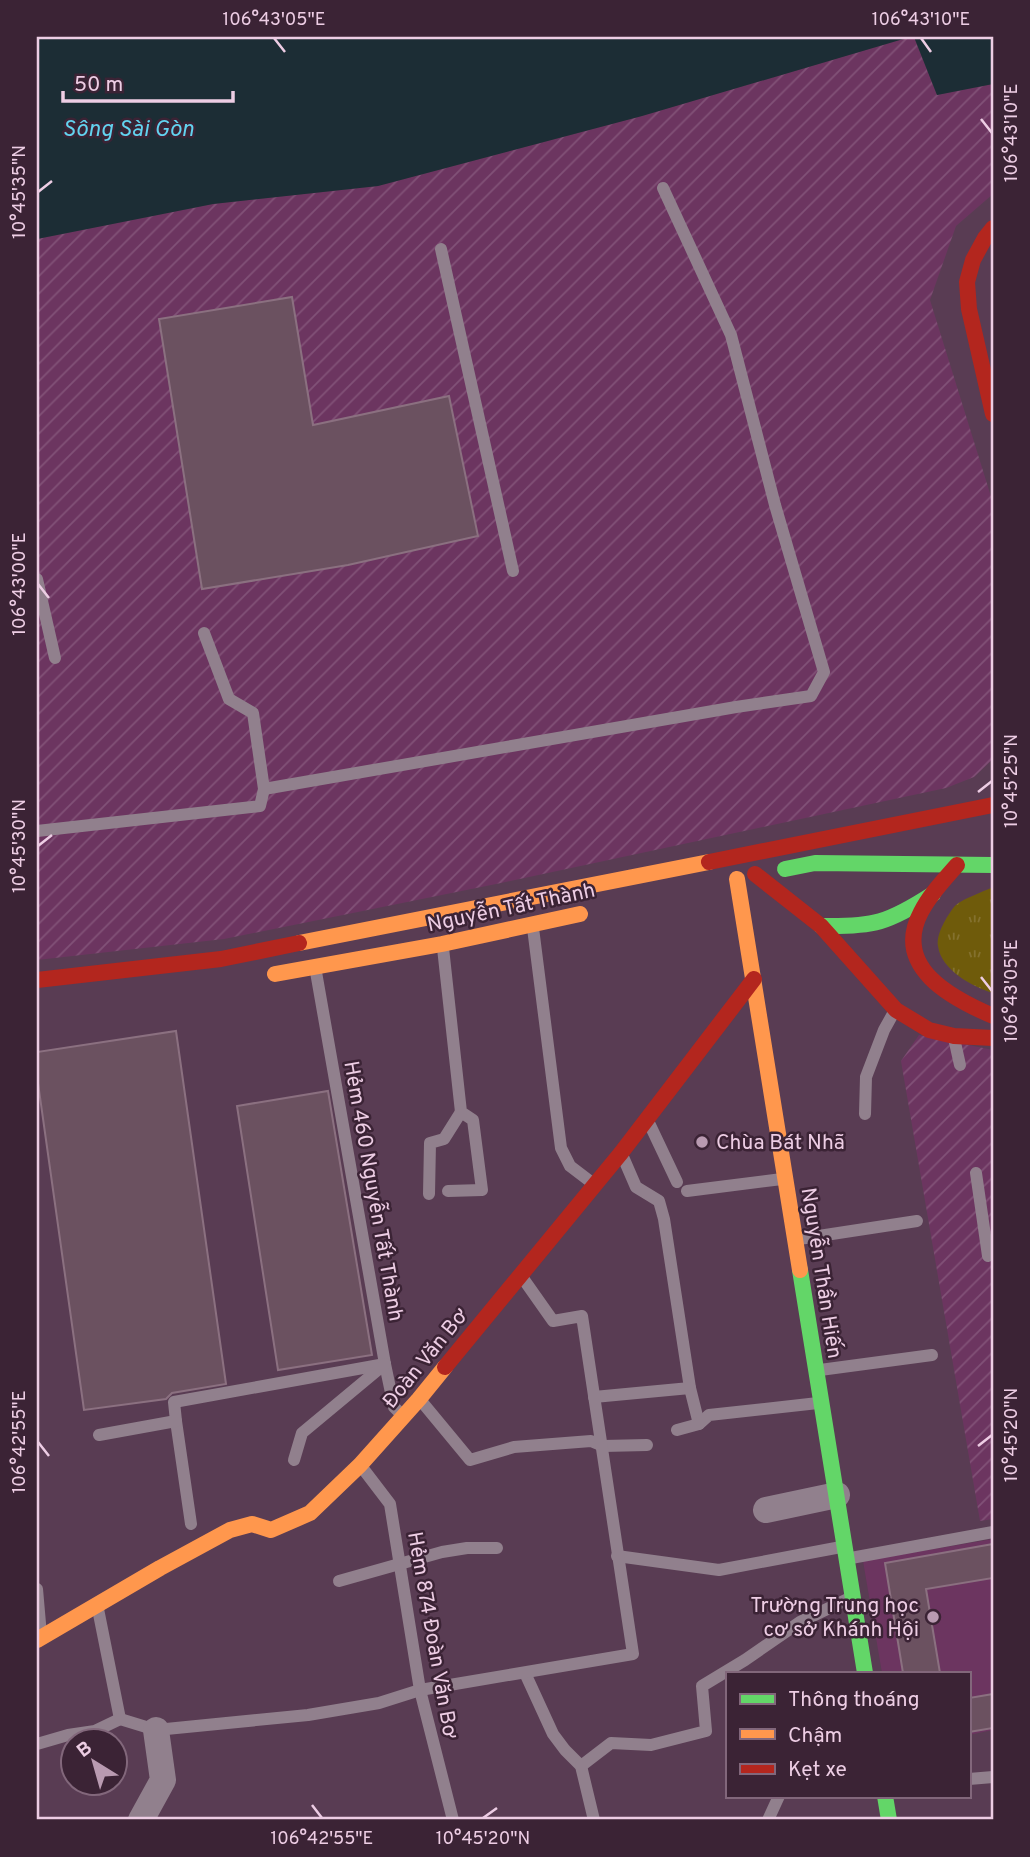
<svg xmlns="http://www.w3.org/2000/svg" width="1030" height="1857" font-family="Overpass,sans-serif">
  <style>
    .built { fill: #6c3560 }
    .industrial { fill: url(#industrial-furrows) }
    .park { fill: url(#park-tufts) }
    .water { fill: #1c2d35 }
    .building { fill: #6b5160; stroke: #8b7080; stroke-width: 2 }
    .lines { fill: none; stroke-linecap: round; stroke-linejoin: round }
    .lane { stroke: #91808d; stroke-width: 12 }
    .street { stroke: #91808d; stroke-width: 26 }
    .fast { stroke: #63d668; stroke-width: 16 }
    .slow { stroke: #ff974d; stroke-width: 16 }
    .jam { stroke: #b3261e; stroke-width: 16 }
    .ticks { fill: none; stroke: #edcde4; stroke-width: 2.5 }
    .poi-dot { fill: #b99ab1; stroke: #3b2335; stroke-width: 2.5 }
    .labels { text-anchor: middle; stroke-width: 5; stroke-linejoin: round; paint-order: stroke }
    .street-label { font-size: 21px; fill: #edcde4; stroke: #3b2335 }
    .poi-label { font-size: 21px; fill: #edcde4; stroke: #3b2335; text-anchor: start }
    .water-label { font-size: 23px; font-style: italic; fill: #62d3ef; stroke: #3b2335 }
    .neatline { fill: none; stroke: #edcde4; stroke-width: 2.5 }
    .ticks-label { font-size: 18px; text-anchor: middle; fill: #edcde4 }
  </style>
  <defs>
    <pattern id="industrial-furrows" width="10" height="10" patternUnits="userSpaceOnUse" patternTransform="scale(1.75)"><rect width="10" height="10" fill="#6c3560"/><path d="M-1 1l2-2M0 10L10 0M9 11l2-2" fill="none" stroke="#815177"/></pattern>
    <pattern id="park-tufts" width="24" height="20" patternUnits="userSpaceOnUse" patternTransform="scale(1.75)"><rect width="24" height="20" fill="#6f5b0b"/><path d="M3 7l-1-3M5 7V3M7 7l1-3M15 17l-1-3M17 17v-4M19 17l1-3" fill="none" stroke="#84712e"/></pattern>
  </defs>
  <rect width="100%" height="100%" fill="#593c53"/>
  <polygon class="built" points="993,1539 993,1730 969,1735 969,1673 882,1673 863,1561"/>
  <g class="industrial">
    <polygon points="910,37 914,37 937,95 993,84 993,194 956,226 930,300 993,503 993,759 974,777 946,788 501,883 224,939 37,960 37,239 213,204 378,186 642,116"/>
    <polygon points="919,1035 993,1050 993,1519 980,1521 901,1061"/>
  </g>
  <path class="park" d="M993,887V993C973,987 941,970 938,946C936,934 947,916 954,907C961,899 983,892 993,887Z"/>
  <g class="water">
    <polygon points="37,37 910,37 642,116 378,186 213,204 37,239"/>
    <polygon points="914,37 993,37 993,84 937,95"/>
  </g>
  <g class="building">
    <polygon points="292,297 313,425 449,396 478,536 348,565 202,589 159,319"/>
    <polygon points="176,1031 226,1384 172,1393 166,1399 84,1410 37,1076 37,1052"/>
    <polygon points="328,1091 372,1355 278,1370 237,1106"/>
    <polygon points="993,1544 993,1578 926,1589 940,1673 903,1673 885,1563"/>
    <polygon points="993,1694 993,1728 969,1732 969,1698"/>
  </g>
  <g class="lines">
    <g class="lane">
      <polyline points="441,249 513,571"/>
      <polyline points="37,579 55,658"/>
      <polyline points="264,789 736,707 811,696 824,672 775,505 731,335 663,188"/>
      <polyline points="37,831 260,806 264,789 253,713 229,699 204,633"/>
      <polyline points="533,928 561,1148 570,1166 591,1182"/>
      <polyline points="443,948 461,1112 473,1120 482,1190 448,1191"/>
      <polyline points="316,972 385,1364 394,1407 400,1413"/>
      <polyline points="954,1038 960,1065"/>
      <polyline points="865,1114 866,1077 884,1030 894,1012"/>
      <polyline points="650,1125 677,1182"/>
      <polyline points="623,1157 636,1187 659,1201 664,1219 690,1388 699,1424"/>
      <polyline points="976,1173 988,1256"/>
      <polyline points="687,1191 782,1179"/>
      <polyline points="429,1194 430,1143 444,1139 461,1112"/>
      <polyline points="799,1239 917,1221"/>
      <polyline points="820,1370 932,1355"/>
      <polyline points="594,1397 690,1388"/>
      <polyline points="422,1402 470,1460 514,1447 591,1441 603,1446 647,1445"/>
      <polyline points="176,1421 191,1524"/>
      <polyline points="677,1430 699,1424 709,1415 818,1403"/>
      <polyline points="99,1435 176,1421 174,1402 385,1364"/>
      <polyline points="294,1460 302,1433 385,1364"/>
      <polyline points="361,1466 390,1504 420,1690 453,1820"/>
      <polyline points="617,1556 719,1570 841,1547"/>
      <polyline points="851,1558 993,1532"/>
      <polyline points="339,1581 442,1552 467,1548 497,1548"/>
      <polyline points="37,1589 41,1635"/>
      <polyline points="98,1609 120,1719"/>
      <polyline points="525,1673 553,1734 565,1750 581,1766 594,1820"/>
      <polyline points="120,1719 156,1730 308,1715 379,1703 420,1690 633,1654 582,1316 553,1321 522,1277"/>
      <polyline points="37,1744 68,1735 95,1731 120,1719"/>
      <polyline points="581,1766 611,1743 651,1745 706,1731 702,1686 745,1660 800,1622 850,1598"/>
      <polyline points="969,1779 993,1777"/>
      <polyline points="768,1820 779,1796"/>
    </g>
    <g class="street">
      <polyline points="766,1510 837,1495"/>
      <polyline points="141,1820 163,1780 156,1730"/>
    </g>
    <g class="fast">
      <polyline points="785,869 815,863 993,865"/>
      <path d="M821,926C874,927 888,923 933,894"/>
      <polyline points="800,1270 865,1673"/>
      <polyline points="885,1796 889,1820"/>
    </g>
    <g class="slow">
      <polyline points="737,879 800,1270"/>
      <polyline points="299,943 709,862"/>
      <polyline points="275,974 442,944 580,914"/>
      <polyline points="37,1640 160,1568 230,1530 252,1524 271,1530 310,1513 360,1465 419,1399 445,1367"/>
    </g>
    <g class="jam">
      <polyline points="993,228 985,238 973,260 967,282 969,309 993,414"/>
      <polyline points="709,862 993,805"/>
      <path d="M957,865C944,880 930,894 921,912C892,967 951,998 993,1016"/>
      <polyline points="755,874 821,926 896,1010 929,1030 954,1036 993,1038"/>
      <polyline points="37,980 221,959 299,943"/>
      <polyline points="445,1367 621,1153 754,979"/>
    </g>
  </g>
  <path class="ticks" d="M274,38L285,52M921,38L931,52M981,119L992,133M38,192L52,181M38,584L49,598M978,792L992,781M38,846L52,835M981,977L992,991M38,1442L49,1456M978,1446L992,1435M312,1805L322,1818M483,1818L497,1808"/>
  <g class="poi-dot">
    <circle cx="702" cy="1142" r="7"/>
    <circle cx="933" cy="1617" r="7"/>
  </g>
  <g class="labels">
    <g class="street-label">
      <text transform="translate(511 907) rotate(-12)" y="7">Nguyễn Tất Thành</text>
      <text transform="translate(374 1191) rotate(80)" y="7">Hẻm 460 Nguyễn Tất Thành</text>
      <text transform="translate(822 1273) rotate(81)" y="7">Nguyễn Thần Hiến</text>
      <text transform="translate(425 1358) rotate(-51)" y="7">Đoàn Văn Bơ</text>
      <text transform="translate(433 1635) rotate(80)" y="7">Hẻm 874 Đoàn Văn Bơ</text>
    </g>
    <g class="poi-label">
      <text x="716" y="1149">Chùa Bát Nhã</text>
      <text x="919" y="1612" text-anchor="end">Trường Trung học<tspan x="919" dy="24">cơ sở Khánh Hội</tspan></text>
    </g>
    <g class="water-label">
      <text x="128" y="136">Sông Sài Gòn</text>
    </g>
  </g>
  <rect width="1030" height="1857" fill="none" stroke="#3b2335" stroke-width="77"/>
  <rect x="726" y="1672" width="245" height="126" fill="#3b2335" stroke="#82677b" stroke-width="2"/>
  <rect x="740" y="1694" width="35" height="10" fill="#63d668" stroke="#82677b" stroke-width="2"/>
  <text x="788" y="1706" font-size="21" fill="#edcde4">Thông thoáng</text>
  <rect x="740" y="1729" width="35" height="10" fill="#ff974d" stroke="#82677b" stroke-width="2"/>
  <text x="788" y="1742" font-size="21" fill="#edcde4">Chậm</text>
  <rect x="740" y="1764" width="35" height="10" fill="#b3261e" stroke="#82677b" stroke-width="2"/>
  <text x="788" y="1776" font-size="21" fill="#edcde4">Kẹt xe</text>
  <g transform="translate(94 1762) rotate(323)"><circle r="33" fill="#3b2335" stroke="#82677b" stroke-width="2"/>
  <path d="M0-5L12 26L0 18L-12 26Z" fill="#b99ab1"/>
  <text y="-10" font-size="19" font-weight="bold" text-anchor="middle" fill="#edcde4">B</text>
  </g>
  <path d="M63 91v10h170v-10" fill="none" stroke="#edcde4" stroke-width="3.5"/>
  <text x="74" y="91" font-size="21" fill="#edcde4" stroke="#3b2335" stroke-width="5" paint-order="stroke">50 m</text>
  <rect x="38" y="38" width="954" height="1780" class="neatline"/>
  <g class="ticks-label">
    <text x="274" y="25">106°43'05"E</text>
    <text x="921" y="25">106°43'10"E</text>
    <text transform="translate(1011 133) rotate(-90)" y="6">106°43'10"E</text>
    <text transform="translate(19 192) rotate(-90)" y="6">10°45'35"N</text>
    <text transform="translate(19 584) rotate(-90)" y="6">106°43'00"E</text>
    <text transform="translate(1011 781) rotate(-90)" y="6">10°45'25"N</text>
    <text transform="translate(19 846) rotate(-90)" y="6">10°45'30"N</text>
    <text transform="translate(1011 991) rotate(-90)" y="6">106°43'05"E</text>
    <text transform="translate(1011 1435) rotate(-90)" y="6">10°45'20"N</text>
    <text transform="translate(19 1442) rotate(-90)" y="6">106°42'55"E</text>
    <text x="322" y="1844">106°42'55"E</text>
    <text x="483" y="1844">10°45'20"N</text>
  </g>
</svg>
